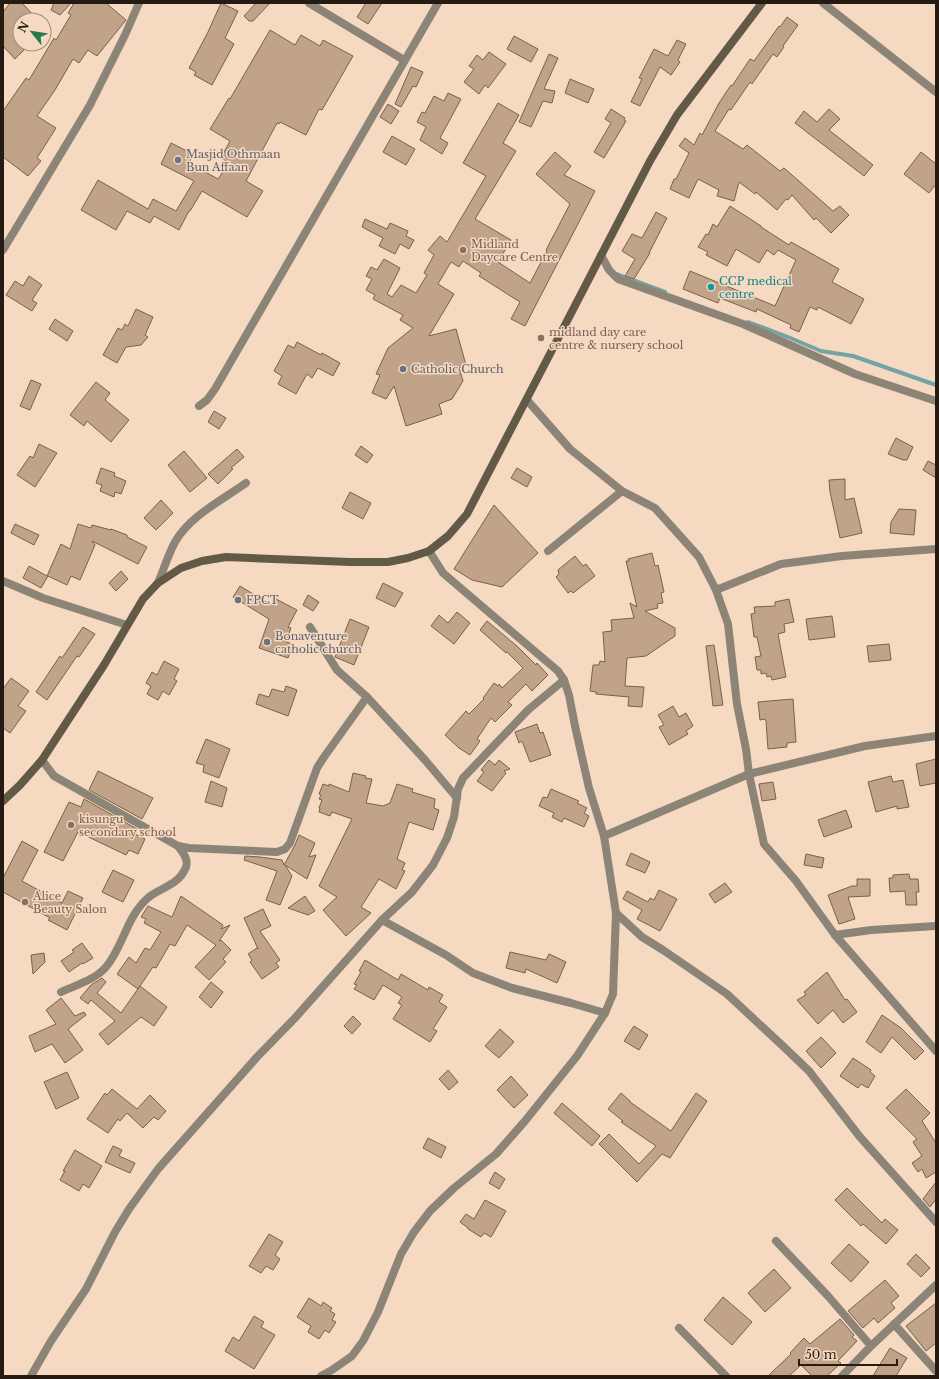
<svg xmlns="http://www.w3.org/2000/svg" width="939" height="1379" font-family="'Libre Baskerville',serif">
  <style>
    .lines { fill: none; stroke-linecap: round; stroke-linejoin: round }
    .stream { stroke: #75a3a3; stroke-width: 4 }
    .building { fill: #c0a389; stroke: #79614b }
    .lane { stroke: #8b8477; stroke-width: 8 }
    .street { stroke: #8b8477; stroke-width: 8 }
    .secondary { stroke: #635947; stroke-width: 8 }
    .worship-dot { fill: #6b7280; stroke: #f5d9c1; stroke-width: 1.5 }
    .education-dot { fill: #8d6e63; stroke: #f5d9c1; stroke-width: 1.5 }
    .culture-dot { fill: #0f9aa8; stroke: #f5d9c1; stroke-width: 1.5 }
    .labels { text-anchor: middle; stroke-width: 3; stroke-linejoin: round; paint-order: stroke }
    .worship-label { font-size: 11px; fill: #5b616d; stroke: #f5d9c1; text-anchor: start }
    .education-label { font-size: 11px; fill: #785e54; stroke: #f5d9c1; text-anchor: start }
    .culture-label { font-size: 11px; fill: #0d838f; stroke: #f5d9c1; text-anchor: start }
  </style>
  <rect width="100%" height="100%" fill="#f5d9c1"/>
  <g class="lines">
    <g class="stream">
      <polyline points="616,274 665,292"/>
      <polyline points="748,322 788,337 821,351 853,356 936,385"/>
    </g>
  </g>
  <g class="building">
    <polygon points="10,3 22,3 38,20 20,20 20,44 30,44 15,59 3,46 3,12"/>
    <polygon points="54,3 71,3 60,15 51,10"/>
    <polygon points="74,3 106,3 126,20 97,56 88,50 79,63 73,59 55,90 37,116 56,128 37,158 41,161 28,176 3,157 3,111 26,78 29,80 54,38 56,40 71,15 68,13"/>
    <polygon points="221,3 238,11 225,38 234,44 212,85 194,75 196,72 189,68 208,32"/>
    <polygon points="256,3 270,3 253,21 249,21 244,16"/>
    <polygon points="366,3 382,3 368,24 357,17"/>
    <polygon points="787,17 798,25 783,46 784,47 777,57 773,54 752,84 750,82 731,110 729,109 715,131 743,149 747,145 780,171 784,168 833,211 840,206 849,215 831,233 816,218 814,220 792,195 788,200 786,199 777,210 756,192 755,194 739,182 734,201 717,196 719,190 698,179 689,198 670,189 674,179 676,179 689,153 679,146 685,138 694,145 700,133 702,135 719,103 731,85 732,86 750,59 754,61 779,26 780,27"/>
    <polygon points="270,30 295,45 301,35 320,46 323,40 353,56 322,110 319,109 306,135 280,122 279,124 277,123 246,181 263,191 247,217 202,191 190,211 189,211 179,230 154,216 150,223 127,211 116,230 81,210 98,180 148,209 153,199 176,211 194,181 161,164 171,143 193,154 189,163 218,179 229,163 221,158 230,141 210,129 229,98 230,99"/>
    <polygon points="514,36 538,49 531,62 507,49"/>
    <polygon points="677,40 686,44 678,60 680,62 671,75 660,67 640,106 631,102 642,79 639,78 654,49 668,56"/>
    <polygon points="489,52 506,64 488,88 485,85 479,94 464,82 474,69 469,66 477,55 483,60"/>
    <polygon points="549,54 558,58 544,89 555,91 552,103 543,101 531,127 519,122"/>
    <polygon points="411,67 423,72 416,87 413,86 401,107 395,104"/>
    <polygon points="570,79 594,89 588,103 565,93"/>
    <polygon points="448,93 461,99 440,138 448,143 442,154 420,140 426,127 417,122 422,112 425,113 434,96 444,101"/>
    <polygon points="498,103 519,115 503,143 516,151 475,219 511,240 498,262 530,283 547,251 546,250 570,204 536,174 555,152 571,166 564,175 595,191 525,326 511,319 520,302 479,276 481,273 463,261 459,267 451,262 438,284 454,294 429,336 456,329 466,365 459,368 463,381 452,399 439,404 442,414 406,426 394,386 386,399 372,393 380,375 376,374 388,348 413,328 400,320 403,315 373,299 375,295 366,290 372,279 366,276 371,267 377,270 384,259 400,268 387,294 392,297 401,285 416,293 427,275 424,273 434,255 428,250 440,236 447,242 486,176 463,163"/>
    <polygon points="388,104 399,111 391,124 380,117"/>
    <polygon points="611,109 625,118 624,120 626,121 604,158 594,152 611,123 605,119"/>
    <polygon points="829,109 840,119 829,130 873,165 864,176 795,123 804,111 817,122"/>
    <polygon points="392,136 415,149 406,165 383,152"/>
    <polygon points="921,152 936,164 936,184 929,193 904,174"/>
    <polygon points="730,206 761,226 761,227 789,245 791,242 839,269 832,282 864,299 851,324 818,307 817,310 810,307 799,332 790,328 791,325 757,309 756,312 720,298 718,303 683,289 690,271 775,306 796,260 778,250 774,255 767,250 759,263 736,249 727,266 706,255 708,252 698,247 706,234 708,235 713,224 717,227"/>
    <polygon points="656,212 667,218 649,253 650,253 634,279 625,276 635,259 622,251 632,234 642,238"/>
    <polygon points="365,219 387,229 390,223 408,231 406,236 414,240 409,249 400,244 395,254 379,246 383,238 362,227"/>
    <polygon points="29,276 42,285 32,300 37,303 32,311 6,295 15,281 23,286"/>
    <polygon points="136,309 153,317 145,335 148,337 141,345 126,347 117,363 103,355 118,328 122,330 125,324 128,326"/>
    <polygon points="55,319 73,331 67,341 49,329"/>
    <polygon points="297,342 321,355 322,353 340,363 333,376 318,368 312,378 307,374 296,394 278,384 282,376 274,371 288,345 294,348"/>
    <polygon points="31,380 41,384 30,410 20,406"/>
    <polygon points="96,382 110,393 105,400 129,420 111,442 87,421 84,426 70,415"/>
    <polygon points="214,411 226,418 219,429 208,422"/>
    <polygon points="896,438 913,447 907,460 903,460 888,454"/>
    <polygon points="39,444 57,453 35,487 17,475 30,456 33,458"/>
    <polygon points="361,446 373,455 367,463 355,455"/>
    <polygon points="237,449 244,457 231,468 233,469 218,484 208,474"/>
    <polygon points="184,451 207,478 190,492 168,465"/>
    <polygon points="928,461 936,465 936,478 923,470"/>
    <polygon points="101,468 115,473 114,476 126,481 121,494 115,492 114,497 100,491 102,485 96,483"/>
    <polygon points="517,468 532,477 527,487 511,478"/>
    <polygon points="845,479 845,500 854,498 862,533 840,538 830,492 829,480"/>
    <polygon points="350,492 371,503 363,519 342,508"/>
    <polygon points="161,500 173,513 156,530 144,518"/>
    <polygon points="494,505 538,553 502,587 472,580 454,569"/>
    <polygon points="899,509 916,510 914,535 890,533 891,522"/>
    <polygon points="15,524 39,535 34,545 11,533"/>
    <polygon points="78,524 91,528 92,525 111,530 111,529 127,535 127,537 147,547 138,564 92,541 95,545 80,580 71,576 67,585 48,576 41,588 23,578 29,566 47,576 61,544 70,549"/>
    <polygon points="652,553 655,566 658,565 664,592 661,593 663,603 657,604 658,608 645,611 675,628 675,636 646,656 627,658 625,686 644,687 642,707 628,706 629,697 596,694 596,692 590,691 593,665 599,665 600,661 605,662 603,632 612,631 611,620 634,618 630,603 637,607 626,561 629,561 628,559"/>
    <polygon points="575,556 583,566 586,564 595,576 573,593 571,591 568,593 556,577 559,574 558,570"/>
    <polygon points="121,571 128,579 116,591 109,583"/>
    <polygon points="383,583 403,593 395,607 376,598"/>
    <polygon points="240,586 273,606 276,599 297,610 288,627 291,628 286,642 293,644 288,658 259,648 269,619 233,597"/>
    <polygon points="308,595 319,602 313,611 303,605"/>
    <polygon points="789,599 794,622 784,624 785,632 778,634 786,677 772,680 771,676 767,677 766,673 761,674 761,670 757,670 755,657 761,656 757,637 754,637 751,614 755,613 754,607 775,606 775,602"/>
    <polygon points="457,612 470,623 454,644 431,626 439,615 448,623"/>
    <polygon points="832,616 835,637 809,640 806,619"/>
    <polygon points="350,619 369,627 354,665 335,657"/>
    <polygon points="487,621 518,647 536,665 537,663 548,675 532,691 526,684 508,702 512,705 495,722 491,718 477,739 480,741 470,755 459,748 445,735 466,711 469,714 484,699 483,698 494,683 498,686 499,684 502,688 523,668 507,652 506,653 480,630"/>
    <polygon points="83,627 95,634 79,657 77,656 47,700 36,692 60,656 62,658"/>
    <polygon points="889,644 891,660 869,662 867,646"/>
    <polygon points="714,645 723,705 713,706 706,646"/>
    <polygon points="164,661 179,669 174,679 177,681 169,695 163,691 158,700 147,694 151,686 146,683 152,672 157,675"/>
    <polygon points="11,678 29,691 18,706 26,711 10,733 3,728 3,689"/>
    <polygon points="286,686 297,690 288,716 256,704 259,694 269,697 272,689 284,692"/>
    <polygon points="793,699 796,742 787,743 787,747 768,749 766,721 765,719 760,720 758,702"/>
    <polygon points="673,706 679,717 686,713 693,726 686,731 688,734 669,745 659,727 664,725 658,715"/>
    <polygon points="537,724 540,733 543,732 551,755 530,762 522,741 519,743 515,732"/>
    <polygon points="206,739 230,749 219,778 203,772 204,765 196,763"/>
    <polygon points="936,759 936,783 920,786 916,764"/>
    <polygon points="489,760 495,765 499,760 510,769 504,771 506,773 492,791 477,781 484,772 481,770"/>
    <polygon points="98,771 153,798 142,819 89,790"/>
    <polygon points="353,773 366,776 365,778 372,779 366,803 383,806 390,803 397,784 413,789 412,792 435,799 434,808 439,810 433,830 409,822 397,859 405,863 402,870 405,871 396,889 379,879 361,907 371,913 346,936 323,910 337,897 319,886 352,819 332,812 330,816 319,812 320,808 319,808 322,800 319,799 321,795 319,794 323,784 329,786 329,784 349,792"/>
    <polygon points="891,776 893,782 903,780 909,807 897,809 897,806 876,812 868,782"/>
    <polygon points="211,781 227,788 222,807 205,802"/>
    <polygon points="773,782 776,799 762,801 759,784"/>
    <polygon points="551,789 579,801 577,803 587,808 584,813 589,816 584,827 564,818 562,822 552,817 554,813 539,806 543,797 547,798"/>
    <polygon points="84,799 137,829 135,834 145,839 138,854 129,850 126,855 78,832 63,861 44,852 69,802 81,807"/>
    <polygon points="846,810 852,827 824,837 818,820"/>
    <polygon points="299,835 315,843 309,857 316,855 307,879 285,865 292,876 280,905 266,900 277,871 244,860 245,856 260,857 282,860 284,865 295,845"/>
    <polygon points="22,841 38,850 22,881 62,903 68,891 83,898 67,930 48,920 50,918 3,892 3,878"/>
    <polygon points="631,853 650,862 645,873 626,865"/>
    <polygon points="806,854 824,858 822,868 804,865"/>
    <polygon points="113,870 134,880 123,902 102,892"/>
    <polygon points="909,874 910,879 918,879 919,892 916,892 917,905 906,905 905,891 890,892 889,878 893,878 893,875"/>
    <polygon points="857,879 870,879 870,896 848,897 855,919 839,924 828,895 852,886 857,886"/>
    <polygon points="725,883 732,892 715,903 709,894"/>
    <polygon points="659,890 677,899 660,931 637,919 642,910 623,899 627,891 648,902 650,898 654,900"/>
    <polygon points="181,896 223,925 221,929 230,925 219,941 221,940 231,950 223,959 226,962 209,980 195,967 216,945 187,925 175,946 170,944 156,968 153,967 138,989 117,974 129,957 136,963 145,948 150,950 161,932 144,923 146,919 141,917 148,906 172,917"/>
    <polygon points="305,896 315,911 308,915 288,908"/>
    <polygon points="263,909 271,926 260,931 280,960 276,963 279,967 262,979 250,962 252,960 248,954 257,948 258,949 244,918"/>
    <polygon points="82,943 93,958 83,964 82,963 69,972 61,961 74,952 72,950"/>
    <polygon points="510,952 546,960 549,954 566,962 557,983 526,969 525,973 506,968"/>
    <polygon points="44,953 45,962 33,974 31,955"/>
    <polygon points="365,960 398,980 401,974 428,990 429,987 443,995 439,1002 447,1007 433,1029 437,1031 430,1042 393,1019 402,1005 398,1003 402,997 383,985 374,1000 354,989 357,985 354,984 361,972 359,971"/>
    <polygon points="827,972 845,1000 847,999 857,1012 843,1023 833,1010 818,1024 797,1000 806,995 804,992"/>
    <polygon points="102,978 106,982 97,993 121,1013 140,986 167,1007 154,1026 141,1017 108,1045 99,1034 115,1021 91,1000 88,1004 80,998 91,985"/>
    <polygon points="211,982 223,992 211,1008 199,997"/>
    <polygon points="61,998 75,1016 84,1012 86,1015 68,1029 83,1050 65,1063 52,1044 35,1052 29,1036 56,1024 46,1010"/>
    <polygon points="882,1015 901,1028 924,1051 915,1060 892,1037 881,1053 866,1042"/>
    <polygon points="353,1016 361,1024 352,1034 344,1026"/>
    <polygon points="634,1026 648,1035 639,1050 624,1041"/>
    <polygon points="500,1029 514,1042 499,1058 485,1046"/>
    <polygon points="821,1037 836,1053 821,1068 806,1051"/>
    <polygon points="853,1058 871,1070 870,1072 875,1076 868,1088 861,1084 858,1088 840,1076"/>
    <polygon points="448,1070 458,1082 449,1090 439,1079"/>
    <polygon points="67,1072 79,1098 56,1109 44,1082"/>
    <polygon points="511,1076 528,1095 514,1108 497,1090"/>
    <polygon points="112,1089 137,1109 150,1095 166,1111 158,1120 154,1117 143,1128 127,1113 120,1121 118,1119 108,1133 87,1119 105,1093 107,1095"/>
    <polygon points="906,1089 930,1113 922,1121 936,1143 936,1172 926,1178 922,1169 918,1172 912,1163 922,1156 913,1142 917,1139 886,1108"/>
    <polygon points="621,1093 630,1101 630,1102 671,1131 696,1093 707,1101 670,1158 662,1154 637,1182 599,1144 609,1134 639,1164 656,1146 621,1122 623,1121 608,1109"/>
    <polygon points="562,1103 600,1136 592,1146 554,1113"/>
    <polygon points="428,1138 446,1147 441,1158 423,1148"/>
    <polygon points="113,1146 122,1150 119,1156 135,1163 130,1173 105,1162"/>
    <polygon points="75,1150 102,1166 89,1188 83,1184 79,1191 60,1180 65,1171 63,1171"/>
    <polygon points="495,1172 505,1179 499,1189 489,1183"/>
    <polygon points="936,1182 936,1199 930,1207 923,1199"/>
    <polygon points="847,1188 882,1223 885,1219 898,1230 886,1244 863,1224 861,1226 835,1200"/>
    <polygon points="485,1200 506,1211 491,1237 484,1233 481,1237 468,1229 468,1228 460,1222 466,1214 474,1219"/>
    <polygon points="269,1234 283,1242 275,1255 280,1259 273,1270 266,1266 261,1273 249,1266"/>
    <polygon points="849,1244 869,1262 851,1282 831,1263"/>
    <polygon points="916,1254 930,1268 921,1277 907,1264"/>
    <polygon points="774,1269 791,1288 765,1312 748,1293"/>
    <polygon points="885,1280 899,1296 891,1303 895,1308 878,1323 874,1318 863,1328 848,1311"/>
    <polygon points="723,1297 752,1322 732,1345 704,1320"/>
    <polygon points="309,1298 321,1306 323,1302 332,1308 330,1311 335,1314 332,1320 336,1322 329,1333 325,1330 319,1339 308,1332 311,1326 297,1317"/>
    <polygon points="936,1303 936,1343 926,1351 906,1326"/>
    <polygon points="254,1316 264,1322 261,1327 275,1335 254,1369 225,1351 233,1337 239,1341"/>
    <polygon points="840,1319 854,1335 852,1337 857,1341 838,1361 841,1363 827,1376 812,1376 801,1365 789,1376 768,1376 791,1354 790,1353 804,1338 810,1344"/>
    <polygon points="890,1348 907,1358 896,1376 873,1376"/>
  </g>
  <g class="lines">
    <g class="lane">
      <polyline points="548,551 622,491"/>
      <path d="M158,583C164,569 168,555 175,542C190,516 222,500 246,483"/>
    </g>
    <g class="street">
      <polyline points="309,3 404,60"/>
      <polyline points="823,3 936,92"/>
      <polyline points="3,250 90,105 125,35 139,3"/>
      <polyline points="601,255 609,270 618,279 743,324 855,374 936,401"/>
      <polyline points="527,400 570,449 622,491 655,508 699,557 716,590 728,624 737,704 746,749 749,774 764,844 796,881 835,935 936,1051"/>
      <polyline points="199,406 207,400 215,389 438,3"/>
      <polyline points="3,581 43,598 127,625"/>
      <polyline points="716,590 781,564 842,556 936,549"/>
      <polyline points="310,627 337,670 367,697 425,760 457,798"/>
      <polyline points="42,760 54,776 178,846 189,848 277,852 285,849 290,843 317,768 324,757 367,697"/>
      <polyline points="604,836 749,774 865,746 936,736"/>
      <polyline points="616,913 642,937 663,950 727,994 785,1048 809,1071 860,1137 936,1222"/>
      <polyline points="382,920 446,955 473,973 512,988 571,1003 605,1013"/>
      <polyline points="835,935 871,930 936,926"/>
      <path d="M61,992C76,985 95,980 106,967C123,947 127,915 149,897C162,887 179,885 186,867C189,859 182,852 178,846"/>
      <polyline points="776,1241 828,1296 871,1346"/>
      <polyline points="894,1324 936,1371"/>
      <polyline points="679,1328 726,1376"/>
      <polyline points="31,1376 51,1341 86,1289 115,1232 129,1209 158,1169 257,1057 295,1018 382,920 412,892 433,865 447,838 454,817 458,789 463,778 528,710 564,680"/>
      <polyline points="321,1376 332,1370 352,1356 363,1341 378,1312 401,1254 414,1232 430,1211 454,1188 496,1154 525,1121 577,1056 605,1013 613,994 616,913 604,836 589,788 575,726 569,695 564,680 558,671 457,585 443,573 429,551"/>
      <polyline points="842,1376 871,1346 936,1285"/>
    </g>
    <polyline class="secondary" points="3,801 20,785 42,760 104,665 143,599 158,583 181,568 202,561 226,557 350,562 388,562 408,558 429,551 448,536 467,514 650,161 677,115 762,3"/>
  </g>
  <g class="worship-dot">
    <circle cx="178" cy="160" r="4"/>
    <circle cx="403" cy="369" r="4"/>
    <circle cx="238" cy="600" r="4"/>
    <circle cx="267" cy="642" r="4"/>
  </g>
  <g class="education-dot">
    <circle cx="463" cy="250" r="4"/>
    <circle cx="541" cy="338" r="4"/>
    <circle cx="71" cy="825" r="4"/>
    <circle cx="25" cy="902" r="4"/>
  </g>
  <circle class="culture-dot" cx="711" cy="287" r="4"/>
  <g class="labels">
    <g class="worship-label">
      <text x="186" y="158">Masjid Othmaan<tspan x="186" dy="13">Bun Affaan</tspan></text>
      <text x="411" y="373">Catholic Church</text>
      <text x="246" y="604">FPCT</text>
      <text x="275" y="640">Bonaventure<tspan x="275" dy="13">catholic church</tspan></text>
    </g>
    <g class="education-label">
      <text x="471" y="248">Midland<tspan x="471" dy="13">Daycare Centre</tspan></text>
      <text x="549" y="336">midland day care<tspan x="549" dy="13">centre &amp; nursery school</tspan></text>
      <text x="79" y="823">kisungu<tspan x="79" dy="13">secondary school</tspan></text>
      <text x="33" y="900">Alice<tspan x="33" dy="13">Beauty Salon</tspan></text>
    </g>
    <g class="culture-label">
      <text x="719" y="285">CCP medical<tspan x="719" dy="13">centre</tspan></text>
    </g>
  </g>
  <rect width="939" height="1379" fill="none" stroke="#251b12" stroke-width="8"/>
  <g transform="translate(32 32) rotate(300)"><circle r="19" fill="#f5d9c1" stroke="#a28d7b"/>
  <path d="M0-3L7 15L0 10L-7 15Z" fill="#257b4e"/>
  <text y="-6" font-size="11" font-weight="bold" text-anchor="middle" fill="#251b12">N</text>
  </g>
  <path d="M799 1359v6h98v-6" fill="none" stroke="#251b12" stroke-width="2"/>
  <text x="805" y="1359" font-size="12" fill="#251b12" stroke="#f5d9c1" stroke-width="3" paint-order="stroke">50 m</text>
</svg>
